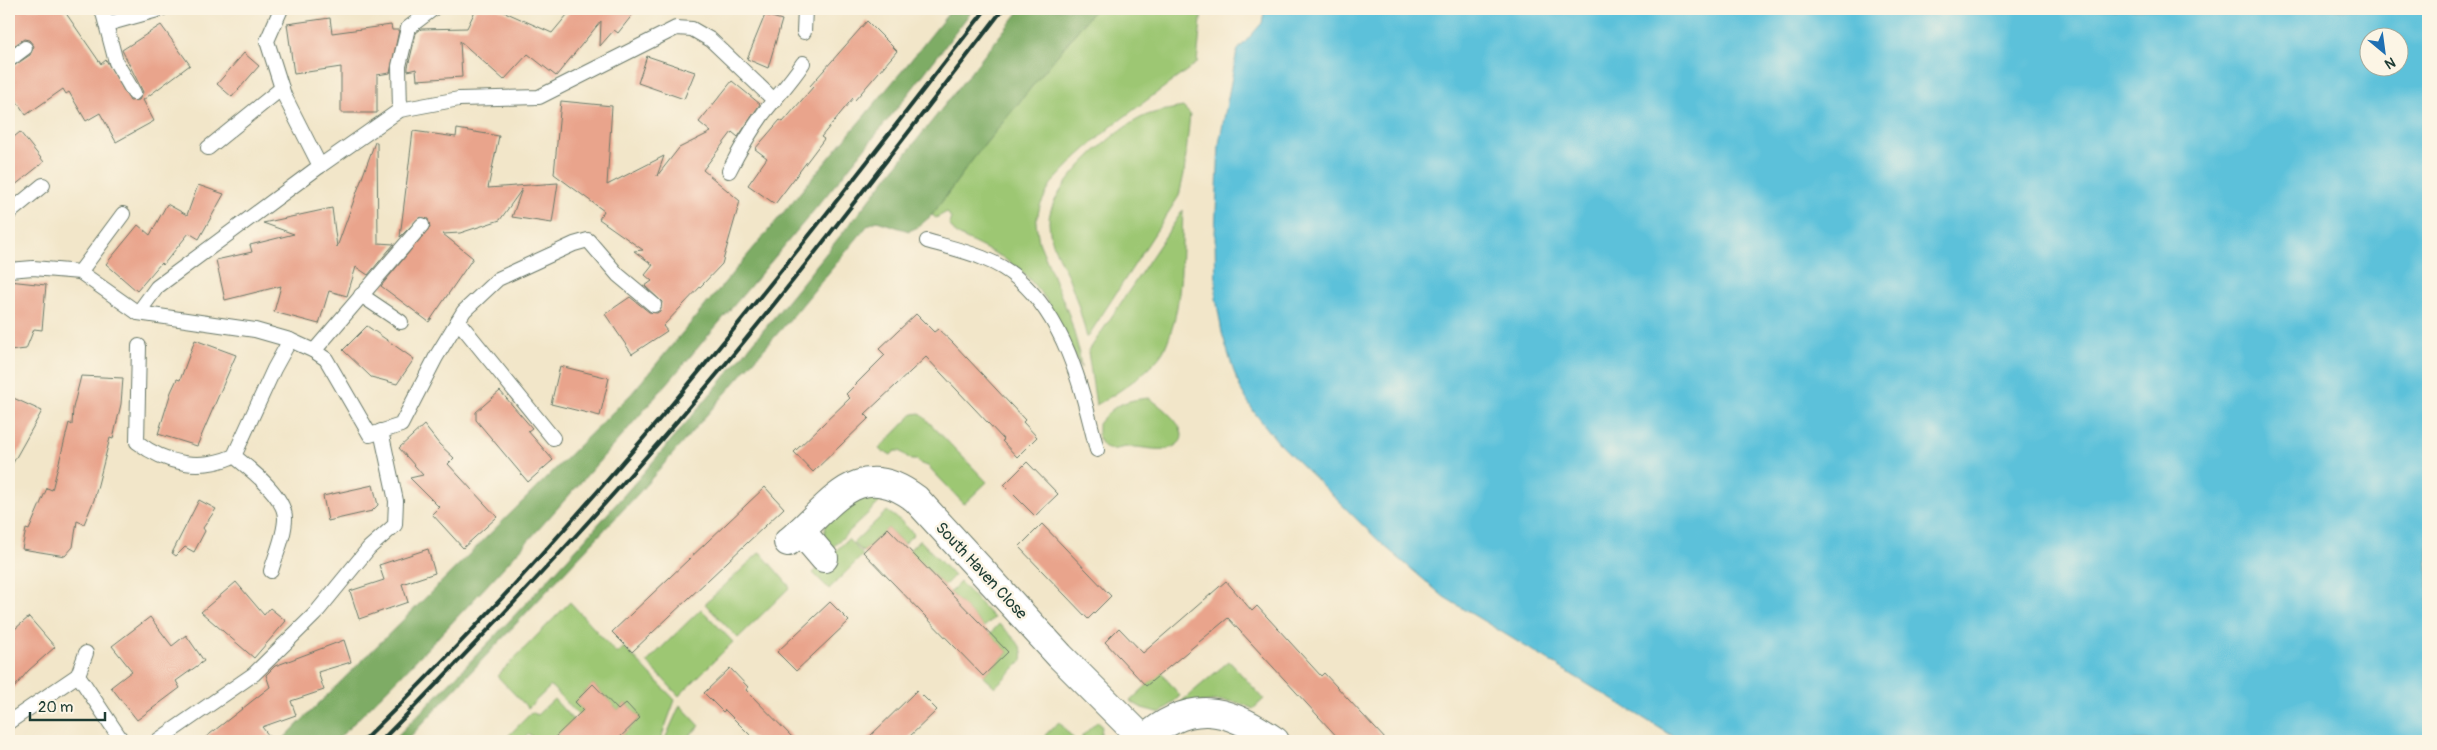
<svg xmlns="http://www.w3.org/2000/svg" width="2437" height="750" font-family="Pangolin,sans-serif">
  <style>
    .green { fill: #9dc773; stroke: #5e8254 }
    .forest { fill: #7eac65; stroke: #4e744c }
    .water { fill: #5cc1da; stroke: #3e7f87; fill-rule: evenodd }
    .building { fill: #e9a48c }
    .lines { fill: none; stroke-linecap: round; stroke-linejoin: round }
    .lane-casing { stroke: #697868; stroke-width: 16 }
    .street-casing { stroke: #697868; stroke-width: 30 }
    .lane { stroke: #fff; stroke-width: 14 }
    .street { stroke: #fff; stroke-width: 28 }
    .rail { stroke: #1f3d34; stroke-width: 4 }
    .labels { text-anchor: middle; stroke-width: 5; stroke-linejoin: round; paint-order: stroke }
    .street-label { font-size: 16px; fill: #1f3d34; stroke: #fcf5e5 }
  </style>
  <rect width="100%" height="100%" fill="#fcf5e5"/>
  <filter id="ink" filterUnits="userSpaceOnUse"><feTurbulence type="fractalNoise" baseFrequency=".02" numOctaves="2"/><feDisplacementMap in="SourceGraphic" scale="10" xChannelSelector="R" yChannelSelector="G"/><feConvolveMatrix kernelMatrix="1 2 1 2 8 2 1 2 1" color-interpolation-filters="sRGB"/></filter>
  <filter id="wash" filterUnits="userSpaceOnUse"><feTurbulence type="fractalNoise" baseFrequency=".0096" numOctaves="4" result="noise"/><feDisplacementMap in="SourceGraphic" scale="20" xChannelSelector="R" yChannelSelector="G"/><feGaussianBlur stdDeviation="1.12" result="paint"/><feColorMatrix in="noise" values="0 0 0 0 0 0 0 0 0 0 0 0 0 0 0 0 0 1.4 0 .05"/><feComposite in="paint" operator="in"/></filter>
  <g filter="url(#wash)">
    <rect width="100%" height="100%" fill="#f2e6c9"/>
    <g class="green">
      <polygon points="1095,9 1202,9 1197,63 1112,126 1078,156 1051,184 1040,206 1036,223 1039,242 1069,315 1078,347 1081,368 1046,299 1024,273 1002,257 956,234 949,224 951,218 947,212 936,218 932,215 973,159"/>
      <path d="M1183,107L1190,114L1184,174L1179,196L1087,338C1082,317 1076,296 1068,276C1059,258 1050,243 1049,223C1047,190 1108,136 1135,121C1149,112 1167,110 1183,107Z"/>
      <path d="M1183,210C1181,256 1184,307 1164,350C1155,368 1114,396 1096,405L1088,352Z"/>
      <path d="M1149,398C1161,406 1202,437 1170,448C1157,452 1142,446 1128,447C1120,447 1110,453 1103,446C1097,440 1098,431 1098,424C1113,405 1125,400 1149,398Z"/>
      <polygon points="920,413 987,482 964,504 928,466 921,464 917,460 911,460 900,451 895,451 891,455 886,452 883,453 879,449 913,414"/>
      <polygon points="867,496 884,498 831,549 824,538 826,523 852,501"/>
      <polygon points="887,511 901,521 914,534 904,544 888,528 863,552 853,543"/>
      <polygon points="848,539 863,555 829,589 813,573"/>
      <polygon points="920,540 954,576 944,586 909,550"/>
      <polygon points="760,552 790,587 738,638 705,604"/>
      <polygon points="960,582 994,618 984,627 950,592"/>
      <polygon points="570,602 617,654 624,647 675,700 660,741 616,741 640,718 626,703 618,710 593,684 575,702 583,710 578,715 551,686 528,708 497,676"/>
      <polygon points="701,609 733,642 679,696 647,662"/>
      <path d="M999,624C1009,634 1028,647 1021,662L995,687L983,676L1008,652L990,634Z"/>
      <path d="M1229,661L1264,699L1253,709C1228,695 1201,702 1175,707Z"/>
      <polygon points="1161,672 1180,696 1161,713 1142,708 1130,701"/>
      <polygon points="554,699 573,720 557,736 562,741 537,741 529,734 521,741 514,741 508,736 532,712 537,715"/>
      <polygon points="680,705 700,726 683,741 664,741"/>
      <polygon points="1098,721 1102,727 1100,741 1082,741 1082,736"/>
      <polygon points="1059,722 1074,739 1074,741 1050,741 1045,735"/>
    </g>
    <g class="forest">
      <path d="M952,9H973C893,117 806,221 718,324C596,468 470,609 336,741H281L632,393L907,65Z"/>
      <path d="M1021,9H1095L973,159L932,215L918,227L909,231L877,221L868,225L798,310L637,495L406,741H392C456,677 519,612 580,545C734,373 877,190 1021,9Z"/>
    </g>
    <path class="water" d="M1265,9H2428V741H1681L1444,597L1381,543L1278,442L1254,412L1241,390L1233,369L1222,333L1216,298L1215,234L1219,144L1237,51L1262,23ZM2370,38H2400V68H2370Z"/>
    <g id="blocks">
      <g class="building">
        <polygon points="9,9 63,9 101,64 106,60 130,101 139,100 143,92 122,50 161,25 190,65 143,100 154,121 116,142 100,113 86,121 69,92 66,94 63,89 26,115 9,90 9,69 30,55 34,46 29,40 24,39 9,49"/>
        <polygon points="476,9 498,9 552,33 572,9 637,9 618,33 614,30 600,46 601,21 556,76 528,54 504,80 460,41 462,77 417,80 416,69 408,71 408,67 416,33 421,29 467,28"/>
        <polygon points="765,15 782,20 768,68 747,59"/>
        <polygon points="330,18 332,33 391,25 392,30 399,30 390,73 377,75 377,113 341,113 341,67 294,74 287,24"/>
        <polygon points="867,21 897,51 855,100 853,98 821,137 824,139 775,204 748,185 767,158 755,149 780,120 783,122 813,87 810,86"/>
        <polygon points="244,53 259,66 232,97 217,84"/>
        <polygon points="647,56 695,72 684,99 638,83"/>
        <polygon points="732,81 760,104 738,137 732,132 703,170 740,201 722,264 663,326 667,331 632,354 605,314 630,297 649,312 657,313 660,311 662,302 645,286 652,281 645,275 653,265 634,251 643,250 599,219 604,211 554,174 561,101 612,106 607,185 664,156 657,176 679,148 711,132 699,122"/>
        <polygon points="457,129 499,136 488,188 558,183 552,223 512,217 522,189 500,220 460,233 443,234 473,258 429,322 381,286 430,227 428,219 420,217 400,237 413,131 456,137"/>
        <polygon points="20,132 44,162 9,190 9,141"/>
        <polygon points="375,142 377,142 378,243 394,244 368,275 356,267 347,296 329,291 319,324 274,312 281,286 225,300 216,260 252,252 250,245 294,234 263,223 332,208 337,247"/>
        <polygon points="198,185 224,194 199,239 189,233 163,265 161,263 137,291 106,264 138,225 150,235 167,204 187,215"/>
        <polygon points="9,281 46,285 42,330 34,329 26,349 9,351"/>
        <polygon points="916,314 934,332 938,329 953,343 1025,420 1023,422 1037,437 1017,457 1002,441 1004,440 926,357 865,414 869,418 813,472 794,452 850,398 846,394 885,355 879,349"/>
        <polygon points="367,326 414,359 397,384 371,377 343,350"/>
        <polygon points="195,340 236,355 197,446 158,434 171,392 177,379 180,380"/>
        <polygon points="560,366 609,378 600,416 551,404"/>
        <polygon points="81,376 123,378 121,404 113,439 110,438 94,500 84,524 77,521 73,547 65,556 22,549 26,529 29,530 47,488 52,490 69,423 72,425 73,408"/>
        <polygon points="500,391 532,428 528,431 553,460 528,482 476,420 476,412"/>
        <polygon points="9,396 42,411 9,470"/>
        <polygon points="424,425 439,444 454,458 448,464 497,517 463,548 432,514 439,507 410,478 423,475 399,448"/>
        <polygon points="1027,462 1058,494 1035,516 1004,485"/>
        <polygon points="373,485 378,505 372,511 328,521 323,496"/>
        <polygon points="765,487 784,508 632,652 612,632"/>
        <polygon points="199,500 216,509 203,528 205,531 194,552 185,547 176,556 172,553"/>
        <polygon points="1042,524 1111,596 1088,619 1019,547"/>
        <polygon points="888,528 1008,652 983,676 863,552"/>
        <polygon points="428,549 435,573 402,584 408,602 359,619 350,591 384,580 379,565"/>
        <polygon points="1226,581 1252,611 1257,606 1321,676 1324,673 1387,741 1341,741 1228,618 1146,686 1105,642 1119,628 1143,653"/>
        <polygon points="236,582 264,615 270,608 286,621 254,658 201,612"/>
        <polygon points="830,602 849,621 796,671 777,652"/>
        <polygon points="29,617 55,647 28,671 9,694 9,634"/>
        <polygon points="150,617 172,646 186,635 204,661 176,681 180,688 137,720 111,687 132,671 112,646"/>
        <polygon points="344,640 351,662 318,672 324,690 291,701 296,715 262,727 273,741 201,741 270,687 266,675 275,666"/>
        <polygon points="730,668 748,687 746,690 796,741 756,741 725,710 723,712 704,693"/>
        <polygon points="593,684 618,710 626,703 640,718 616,741 551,741 583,710 575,702"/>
        <polygon points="917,690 937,710 905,741 865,741"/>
      </g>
    </g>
  </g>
  <g filter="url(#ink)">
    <use href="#blocks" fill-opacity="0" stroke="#697868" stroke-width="1"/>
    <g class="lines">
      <g class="lane-casing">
        <g id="lane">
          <polyline points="102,9 116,62 134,93"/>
          <polyline points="281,9 267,41 284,95 320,166"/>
          <polyline points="107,24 161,9"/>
          <polyline points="804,32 805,9"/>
          <polyline points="9,60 25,48"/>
          <polyline points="400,110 399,66 408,28 433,9"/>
          <polyline points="208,148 282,88"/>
          <path d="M729,171C739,151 750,132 763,114C776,97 791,82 803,63"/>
          <polyline points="9,213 43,185"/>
          <path d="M927,241C958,250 994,257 1018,279C1067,321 1082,390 1097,450"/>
          <polyline points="9,270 33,268 80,272 138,313"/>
          <polyline points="80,272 123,214"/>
          <polyline points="361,295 401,322"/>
          <polyline points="654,305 618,275 588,240 574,244 498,279 464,311 436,357 401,425 370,435 326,359 314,351 290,340 255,330 138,313 157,287 320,166 400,110 459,99 539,97 676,28 692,29 711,40 775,101"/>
          <polyline points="458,321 553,438"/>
          <path d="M139,346L137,442C166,464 200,471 234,456L274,369L290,340"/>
          <polyline points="314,351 422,225"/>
          <path d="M234,456C250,469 285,496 285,518C285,535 276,554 271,571"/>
          <polyline points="86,653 78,675 122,741"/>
          <polyline points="9,722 78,675"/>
          <polyline points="157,741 254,674 315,614 369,548 395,525 396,501 381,431"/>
        </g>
      </g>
      <g class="street-casing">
        <g id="street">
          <polyline points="801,531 824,558"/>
          <path d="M788,542C831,507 857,454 916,499L1060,656L1144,740"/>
          <path d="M1142,741C1190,698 1227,707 1275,741"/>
        </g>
      </g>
      <use href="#lane" class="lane"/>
      <use href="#street" class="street"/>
      <g class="rail">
        <path d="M363,741C593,517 790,262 986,9"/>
        <path d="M381,741C514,605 644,466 763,318C845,216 924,112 1003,9"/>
      </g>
    </g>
  </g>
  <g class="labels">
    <g class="street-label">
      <text transform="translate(982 570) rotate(47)" y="6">South Haven Close</text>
    </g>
  </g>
  <rect width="2437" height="750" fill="none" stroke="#fcf5e5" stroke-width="30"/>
  <g transform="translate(2384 52) rotate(151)"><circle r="24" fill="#fcf5e5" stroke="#a4ab9e"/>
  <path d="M0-4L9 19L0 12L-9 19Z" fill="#1f6fb2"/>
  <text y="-8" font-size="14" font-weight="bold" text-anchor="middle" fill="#1f3d34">N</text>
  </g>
  <path d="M30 712v8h75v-8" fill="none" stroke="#1f3d34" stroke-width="2.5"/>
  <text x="38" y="712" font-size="15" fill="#1f3d34" stroke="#fcf5e5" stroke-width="4" paint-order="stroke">20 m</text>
</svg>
